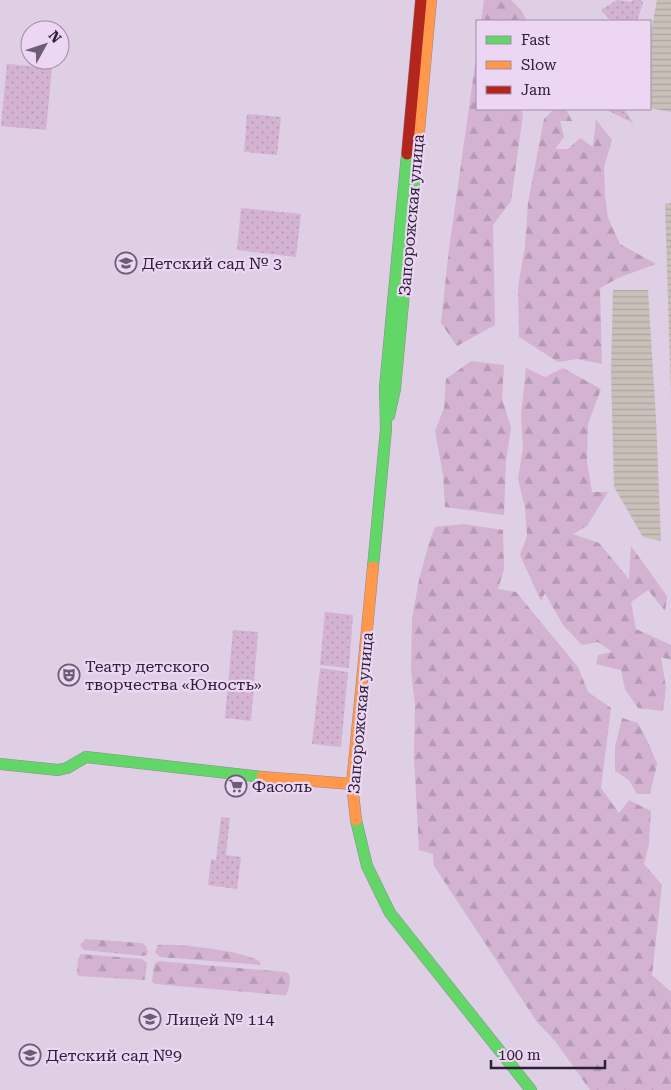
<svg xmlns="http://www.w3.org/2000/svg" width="671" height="1090" font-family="'Roboto Serif',serif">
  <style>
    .green { fill: url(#green-dots) }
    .forest { fill: url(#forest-firs) }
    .water { fill: url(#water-rules) }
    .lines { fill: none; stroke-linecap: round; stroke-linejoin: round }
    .fast-casing { stroke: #938899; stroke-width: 12 }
    .slow-casing { stroke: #938899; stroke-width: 12 }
    .jam-casing { stroke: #938899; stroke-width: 12 }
    .fast { stroke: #63d668; stroke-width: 11 }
    .slow { stroke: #ff974d; stroke-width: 11 }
    .jam { stroke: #b3261e; stroke-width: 11 }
    .labels { text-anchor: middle; stroke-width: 4.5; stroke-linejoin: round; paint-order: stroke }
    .street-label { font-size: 16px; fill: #2c2038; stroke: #ecd6f4 }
    .poi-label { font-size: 16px; fill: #2c2038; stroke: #ecd6f4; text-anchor: start }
  </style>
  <defs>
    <pattern id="green-dots" width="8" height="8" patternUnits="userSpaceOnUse" patternTransform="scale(1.25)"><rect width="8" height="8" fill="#d3b2d2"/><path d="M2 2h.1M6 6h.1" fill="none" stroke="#b599b5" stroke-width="1.8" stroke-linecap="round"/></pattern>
    <pattern id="forest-firs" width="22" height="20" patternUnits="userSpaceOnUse" patternTransform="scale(1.25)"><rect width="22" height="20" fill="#d3b2d2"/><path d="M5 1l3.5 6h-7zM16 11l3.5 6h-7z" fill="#b599b5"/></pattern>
    <pattern id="water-rules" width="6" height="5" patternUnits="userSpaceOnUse" patternTransform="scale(1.25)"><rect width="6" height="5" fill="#c9c0ba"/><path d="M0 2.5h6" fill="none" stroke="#ada5a1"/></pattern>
  </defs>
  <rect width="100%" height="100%" fill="#decfe4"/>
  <g class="green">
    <polygon points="617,0 632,2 632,0 641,0 643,3 637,21 611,21 601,10"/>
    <polygon points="7,64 52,68 46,130 1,126"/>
    <polygon points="608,109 624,109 633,123 609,111"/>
    <polygon points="247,114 281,117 277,155 244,152"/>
    <polygon points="241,208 301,214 296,257 237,250"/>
    <polygon points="325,612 353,615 349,668 320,665"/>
    <polygon points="233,630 258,632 251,721 225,718"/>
    <polygon points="320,668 348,672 341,747 312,744"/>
    <polygon points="221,817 230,818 226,855 241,857 237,889 208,885 211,859 216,860"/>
  </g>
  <g class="forest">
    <polygon points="484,0 511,0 521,10 527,21 481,21"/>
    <polygon points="477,51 477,109 520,109 523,114 511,201 493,225 495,325 457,346 441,323 449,249"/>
    <polygon points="554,109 566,109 572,121 560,121 564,137 555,149 568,149 580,138 593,147 596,120 612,140 604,167 605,195 608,218 620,244 656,264 618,278 600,288 602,364 577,359 558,362 519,337 518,287 525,246 528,203 544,119"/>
    <polygon points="471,361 504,365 502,398 511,428 506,461 504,515 445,507 443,475 435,431 444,408 446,379"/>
    <polygon points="526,368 545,377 563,368 601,389 588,424 587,462 592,492 608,492 587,526 573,534 599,543 629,579 631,546 667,596 665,611 648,590 631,602 636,629 671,645 671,660 661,657 666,688 663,711 638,708 625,689 621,670 596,664 598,655 612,652 598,642 582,645 563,625 545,593 541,601 520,555 527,536 525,508 518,479 523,447 521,416"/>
    <polygon points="464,524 503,530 504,569 498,589 516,592 578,667 588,692 611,708 601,788 619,813 629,800 651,811 649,844 644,864 662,885 652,975 671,992 671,1090 590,1090 556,1042 537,1022 434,866 433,854 419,850 414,757 415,705 411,670 412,619 419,580 429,543 435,527"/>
    <polygon points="622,718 638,723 648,742 657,764 650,794 637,794 629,780 615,771 615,747"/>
    <polygon points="85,939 142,943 146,946 148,952 147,955 143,956 84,950 80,945"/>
    <path d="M158,945C178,943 246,951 260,962L261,965L160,957L155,952Z"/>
    <polygon points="81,954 142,959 147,963 145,979 143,980 79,976 77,973 78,959"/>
    <path d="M158,961L285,972L289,974C291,980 289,989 286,995H282L155,984L152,982L154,965Z"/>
  </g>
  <g class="water">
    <polygon points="657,0 671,0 671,112 650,108 650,37"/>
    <polygon points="671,203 671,398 665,204"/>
    <polygon points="613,290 648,290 656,418 661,541 643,537 614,487 611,372"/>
  </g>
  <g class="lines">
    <g class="fast-casing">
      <g id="fast">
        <polyline points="389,416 395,389 419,131"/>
        <polyline points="373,567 386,429 385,387 407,154"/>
        <polyline points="0,764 58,770 67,768 86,757 262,777"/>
        <polyline points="356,820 367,866 390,913 531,1090"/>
      </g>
    </g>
    <g class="slow-casing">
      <g id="slow">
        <polyline points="419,131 431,0"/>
        <polyline points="262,777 352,784"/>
        <polyline points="356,820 352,784 373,567"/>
      </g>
    </g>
    <g class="jam-casing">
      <polyline id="jam" points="407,154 421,0"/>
    </g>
    <use href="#fast" class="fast"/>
    <use href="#slow" class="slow"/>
    <use href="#jam" class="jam"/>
  </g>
  <defs>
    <g id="school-ring" transform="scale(1.125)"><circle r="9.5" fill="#ecd6f4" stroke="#6a5d74" stroke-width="1.5"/><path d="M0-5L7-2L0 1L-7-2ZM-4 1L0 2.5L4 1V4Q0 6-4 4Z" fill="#6a5d74"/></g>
    <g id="theatre-ring" transform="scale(1.125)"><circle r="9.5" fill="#ecd6f4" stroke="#6a5d74" stroke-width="1.5"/><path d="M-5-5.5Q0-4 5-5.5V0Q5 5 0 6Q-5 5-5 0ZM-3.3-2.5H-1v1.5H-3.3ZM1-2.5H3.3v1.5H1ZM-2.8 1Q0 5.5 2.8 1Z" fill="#6a5d74"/></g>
    <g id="supermarket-ring" transform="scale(1.125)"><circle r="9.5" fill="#ecd6f4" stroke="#6a5d74" stroke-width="1.5"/><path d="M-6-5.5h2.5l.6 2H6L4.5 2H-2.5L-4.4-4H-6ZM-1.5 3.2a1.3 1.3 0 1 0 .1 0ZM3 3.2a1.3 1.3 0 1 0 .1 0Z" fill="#6a5d74"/></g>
  </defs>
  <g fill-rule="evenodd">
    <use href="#school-ring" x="126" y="263"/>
    <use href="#theatre-ring" x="69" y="675"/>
    <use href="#supermarket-ring" x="236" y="786"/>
    <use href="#school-ring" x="150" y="1019"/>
    <use href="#school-ring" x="30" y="1055"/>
  </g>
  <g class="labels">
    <g class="street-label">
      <text transform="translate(411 215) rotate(-85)" y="6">Запорожская улица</text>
      <text transform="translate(360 713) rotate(-85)" y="6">Запорожская улица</text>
    </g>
    <g class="poi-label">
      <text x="142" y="269">Детский сад № 3</text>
      <text x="85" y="672">Театр детского<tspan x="85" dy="18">творчества «Юность»</tspan></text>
      <text x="252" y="792">Фасоль</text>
      <text x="166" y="1025">Лицей № 114</text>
      <text x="46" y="1061">Детский сад №9</text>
    </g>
  </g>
  <rect x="476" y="20" width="175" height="90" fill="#ecd6f4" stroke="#9f8da9"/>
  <rect x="486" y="36" width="25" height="8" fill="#63d668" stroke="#9f8da9"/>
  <text x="521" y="45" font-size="15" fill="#2c2038">Fast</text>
  <rect x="486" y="61" width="25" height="8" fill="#ff974d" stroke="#9f8da9"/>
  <text x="521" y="70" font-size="15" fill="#2c2038">Slow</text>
  <rect x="486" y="86" width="25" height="8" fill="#b3261e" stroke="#9f8da9"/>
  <text x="521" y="95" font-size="15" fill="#2c2038">Jam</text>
  <g transform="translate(45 45) rotate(50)"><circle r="24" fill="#ecd6f4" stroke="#9f8da9"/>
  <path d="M0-4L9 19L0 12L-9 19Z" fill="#6a5d74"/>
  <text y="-8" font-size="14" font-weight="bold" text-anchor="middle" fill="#2c2038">N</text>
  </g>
  <path d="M491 1060v8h114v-8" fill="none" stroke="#2c2038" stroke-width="2.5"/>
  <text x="498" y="1060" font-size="15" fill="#2c2038" stroke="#ecd6f4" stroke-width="4" paint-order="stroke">100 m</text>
</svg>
